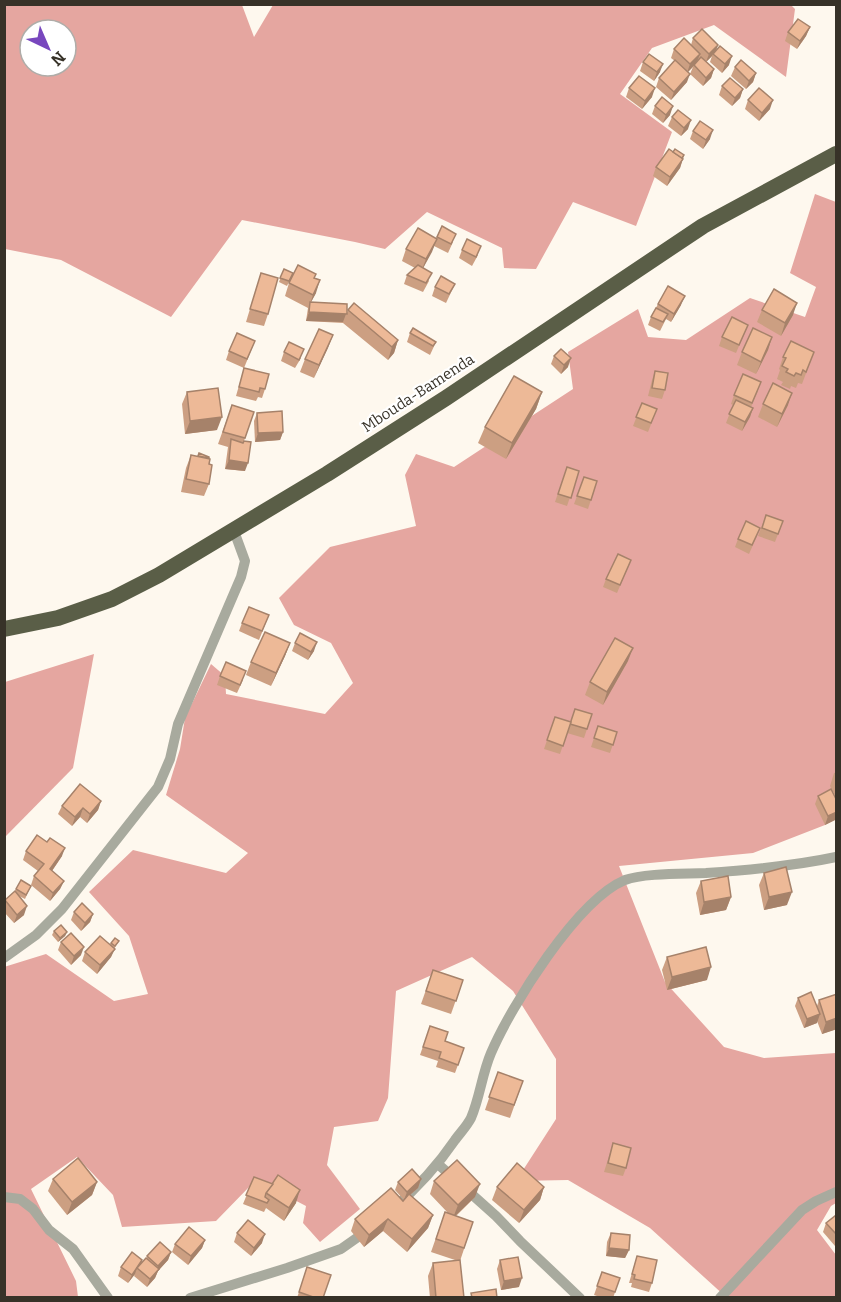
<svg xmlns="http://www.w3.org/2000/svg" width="841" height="1302" font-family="Bitter,serif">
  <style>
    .forest { fill: #e5a6a0; fill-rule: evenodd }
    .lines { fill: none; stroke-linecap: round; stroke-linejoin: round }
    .minor { stroke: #a8aa9e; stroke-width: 10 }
    .trunk { stroke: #5a5e47; stroke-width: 16 }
    .wall { fill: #cc9f82 }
    .shaded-wall { fill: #a6826a }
    .building { fill: #edb997; stroke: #a6826a; stroke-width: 1.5 }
    .labels { text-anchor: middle; stroke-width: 4.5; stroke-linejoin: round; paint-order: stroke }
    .street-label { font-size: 15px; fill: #373228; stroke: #fff }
  </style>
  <rect width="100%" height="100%" fill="#fef8ee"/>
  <g class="forest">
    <path d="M790,4L795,9L786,77L714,25L652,48L620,94L672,132L636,226L573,202L536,269L504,268L502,248L427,212L385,249L355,242L242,220L171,317L61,260L5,249L4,5H242L254,37L273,5ZM30,30H66V66H30Z"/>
    <polygon points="815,194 836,202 836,780 825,825 753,853 619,866 665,982 724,1047 764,1058 836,1053 836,1203 831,1206 817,1230 836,1255 836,1297 726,1297 650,1228 568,1180 516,1181 556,1119 556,1059 513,991 472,957 396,991 388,1098 378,1121 334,1127 327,1165 360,1209 320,1242 303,1223 306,1206 281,1193 251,1185 216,1221 122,1227 113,1195 77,1157 31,1189 76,1281 78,1297 5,1297 4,967 46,954 114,1001 148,994 129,936 89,892 133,850 226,873 248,853 166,795 180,749 185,718 211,664 225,676 226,694 325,714 353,683 331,643 294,625 279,598 330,547 416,526 405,475 416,454 454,467 573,389 568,352 638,309 648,337 686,340 750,298 805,317 816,287 790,273"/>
    <polygon points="94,654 73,768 5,837 5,682"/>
  </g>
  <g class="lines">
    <g class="minor">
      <polyline points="4,958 36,935 62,909 158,787 170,759 178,724 241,577 245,561 234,531"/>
      <polyline points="439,1165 496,1216 520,1241 580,1298"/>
      <polyline points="4,1197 20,1199 33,1209 49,1230 73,1249 108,1298"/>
      <path d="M392,1210C417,1188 436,1168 455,1140C460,1133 467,1126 471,1118C480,1097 482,1074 491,1053C511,1006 577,900 625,880C644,873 684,874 706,873C750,870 794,866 836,857"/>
      <polyline points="190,1298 287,1268 341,1249 368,1230"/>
      <polyline points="720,1298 802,1210 816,1201 836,1192"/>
    </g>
    <polyline class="trunk" points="4,629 58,618 112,599 159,575 327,474 446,398 703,226 836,154"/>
  </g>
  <g class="wall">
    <polygon points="810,27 806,36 797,49 785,41 788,32"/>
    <polygon points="693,38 716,51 729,65 722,73 710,62 712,56 706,62 714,69 711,78 703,86 690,74 693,67 688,72 687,82 671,100 656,87 659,78 675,61 671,58 674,49 691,45"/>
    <polygon points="643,62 660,72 654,81 640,71"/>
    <polygon points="735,67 756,73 753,82 746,89 731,76"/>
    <polygon points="722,86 743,89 740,98 732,106 719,95"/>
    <polygon points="629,88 652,97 642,109 626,97"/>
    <polygon points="748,100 770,109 759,121 745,109"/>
    <polygon points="655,106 670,115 663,123 652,114"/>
    <polygon points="672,117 688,129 681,136 668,126"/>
    <polygon points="693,131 710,139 703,149 690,139"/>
    <polygon points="673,152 684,155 680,168 667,186 653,176 656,167"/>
    <polygon points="442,226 453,242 448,253 434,246 423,268 429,281 423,292 404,284 407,275 415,268 402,261 406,249 436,238"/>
    <polygon points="462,250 478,255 472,266 459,258"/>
    <polygon points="284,269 293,273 287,286 279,282"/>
    <polygon points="261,273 268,314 264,326 246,322"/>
    <polygon points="315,278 316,293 311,302 347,313 348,310 398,340 394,353 388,360 343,323 306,321 308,308 285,296 289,283"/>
    <polygon points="455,284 446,303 432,296 435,287"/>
    <polygon points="658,304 681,305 671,322 666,319 660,331 648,325 651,317"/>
    <polygon points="762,310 793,315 781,336 757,322"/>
    <polygon points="748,325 736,353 719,346 722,337"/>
    <polygon points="410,333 436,342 430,355 407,342"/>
    <polygon points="333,335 314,378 300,372 305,359"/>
    <polygon points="772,337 768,350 756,374 737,365 742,352"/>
    <polygon points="255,341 244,368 226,360 229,351"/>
    <polygon points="284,352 301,358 295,368 281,361"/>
    <polygon points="814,352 802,384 798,383 796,388 791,386 790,389 781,385 783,382 777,379 780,370 779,369 783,357"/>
    <polygon points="554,356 568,367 561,374 551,364"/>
    <polygon points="244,368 265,389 262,398 258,397 256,401 236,396"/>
    <polygon points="655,371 665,390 662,399 648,396 652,380"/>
    <polygon points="758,391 751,407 753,408 750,417 742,431 726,423 733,405 731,404 734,395"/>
    <polygon points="187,392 217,430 185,434 182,404"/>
    <polygon points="542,392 536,409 506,459 478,443 485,427"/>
    <polygon points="642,403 657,409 648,432 633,426"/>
    <polygon points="763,404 788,405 777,427 758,417"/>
    <polygon points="232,405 254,412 244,441 245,471 225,469 228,447 218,444"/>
    <polygon points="257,413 283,432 280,440 255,442 254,421"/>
    <polygon points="191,455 209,464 209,484 204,496 181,492 186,468"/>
    <polygon points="567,467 579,471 567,506 555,502"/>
    <polygon points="584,477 597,481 588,509 574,504"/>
    <polygon points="766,515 783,521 775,542 758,536"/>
    <polygon points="757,536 749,554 735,547 738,539"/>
    <polygon points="631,560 617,593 603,587 606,579"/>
    <polygon points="269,615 259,640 239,631 242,623"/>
    <polygon points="290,643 285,656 271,686 246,675 251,662"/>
    <polygon points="295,643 314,651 308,660 292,651"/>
    <polygon points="628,661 603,705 585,695 590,682"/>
    <polygon points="220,676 243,680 237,693 217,685"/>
    <polygon points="592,714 584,738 567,733 560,754 544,749 555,717 571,722"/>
    <polygon points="598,726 617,732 610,753 591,747"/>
    <polygon points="837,772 837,800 830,786 834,773"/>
    <polygon points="818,796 837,801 837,819 825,825 815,804"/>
    <polygon points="101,801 98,810 87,823 80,817 72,826 58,814 62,806"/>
    <polygon points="26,851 62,856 52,871 64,881 60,889 50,901 31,885 34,876 38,871 23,860"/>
    <polygon points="764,873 787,905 764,910 759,885"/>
    <polygon points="21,880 31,886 25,899 19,896 24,915 14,923 4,912 5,900 15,891"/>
    <polygon points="701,881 731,897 726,910 700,915 696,893"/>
    <polygon points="74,912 93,914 90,922 81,931 71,920"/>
    <polygon points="54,931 67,932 65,936 58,942 52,935"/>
    <polygon points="119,941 114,949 111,957 97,974 82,961 85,952 110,945 111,943"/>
    <polygon points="61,942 81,955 71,965 58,950"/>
    <polygon points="667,957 707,980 667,990 662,970"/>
    <polygon points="433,970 463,980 451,1014 421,1004"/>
    <polygon points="837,994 837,1029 822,1034 817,1021 817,1023 804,1028 795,1006 798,998 817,1006 819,1000"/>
    <polygon points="430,1026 445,1041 464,1048 455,1073 436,1067 438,1061 420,1055"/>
    <polygon points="498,1072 523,1081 510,1118 485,1110"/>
    <polygon points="613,1143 626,1168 623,1176 604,1172"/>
    <polygon points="254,1177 296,1203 284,1221 266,1208 264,1212 243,1204"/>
    <polygon points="53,1179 97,1182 92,1195 67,1215 48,1191"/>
    <polygon points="421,1179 418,1188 410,1195 433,1215 428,1228 407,1252 383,1231 364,1247 351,1231 355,1219 403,1201 404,1200 395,1190 398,1182"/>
    <polygon points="434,1181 475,1197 456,1216 473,1222 460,1261 464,1298 430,1298 428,1276 433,1263 458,1261 431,1252 445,1212 448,1213 430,1194"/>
    <polygon points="497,1187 544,1187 540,1200 519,1223 492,1200"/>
    <polygon points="837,1217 837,1245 835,1246 823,1232 826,1223"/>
    <polygon points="237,1233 262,1243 251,1256 234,1242"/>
    <polygon points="611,1233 629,1250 625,1258 606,1256 607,1242"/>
    <polygon points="205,1240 202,1248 188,1265 172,1252 175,1244"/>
    <polygon points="171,1252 168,1260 158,1271 155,1278 147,1287 134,1276 135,1274 128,1283 118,1276 121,1267 142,1260 141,1264 146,1259 147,1256"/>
    <polygon points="637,1256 652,1283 649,1292 631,1287 632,1283 629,1283"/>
    <polygon points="500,1260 519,1287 501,1290 497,1269"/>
    <polygon points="307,1267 323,1298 297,1298"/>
    <polygon points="602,1272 620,1278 613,1298 603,1298 594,1295"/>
  </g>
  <g class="shaded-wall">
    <polygon points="810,27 806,36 797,49 800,41"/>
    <polygon points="718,45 715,54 713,54 712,56 706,62 709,54"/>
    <polygon points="700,54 697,62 687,73 690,64"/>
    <polygon points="732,56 729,65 722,73 725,64"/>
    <polygon points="663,64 660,72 654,81 657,72"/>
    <polygon points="714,69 711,78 703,86 706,78"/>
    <polygon points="756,73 753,82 746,89 749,81"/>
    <polygon points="690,74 687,82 671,100 674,92"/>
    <polygon points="655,88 652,97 642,109 645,101"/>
    <polygon points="743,89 740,98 732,106 735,98"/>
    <polygon points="773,100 770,109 759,121 762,113"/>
    <polygon points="673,106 670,115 663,123 666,115"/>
    <polygon points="691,120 688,129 681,136 684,128"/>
    <polygon points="713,130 710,139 703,149 706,140"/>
    <polygon points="684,155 680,168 667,186 670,177"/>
    <polygon points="437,239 432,252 421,272 426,259"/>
    <polygon points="320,280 316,293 310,304 313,295"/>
    <polygon points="685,296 681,305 671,322 674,314"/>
    <polygon points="797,303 793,315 781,336 785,323"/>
    <polygon points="309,312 346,314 343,322 306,321"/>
    <polygon points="333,335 328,348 314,378 319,365"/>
    <polygon points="772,337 768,350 756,374 761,362"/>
    <polygon points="398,340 394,353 388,360 392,347"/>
    <polygon points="571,358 568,367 561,374 564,365"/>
    <polygon points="542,392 536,409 506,459 512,443"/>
    <polygon points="792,393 788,405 777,427 782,414"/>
    <polygon points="753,408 750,417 742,431 745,422"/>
    <polygon points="222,417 217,430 185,434 190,421"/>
    <polygon points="283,432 280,440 255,442 258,433"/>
    <polygon points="229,460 248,463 245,471 225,469"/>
    <polygon points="317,642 314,651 308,660 311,652"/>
    <polygon points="290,643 285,656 271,686 276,673"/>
    <polygon points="633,648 628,661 603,705 607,692"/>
    <polygon points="101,801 98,810 87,823 90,814"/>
    <polygon points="83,808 80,817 72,826 75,817"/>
    <polygon points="837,812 837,819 825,825 828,816"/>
    <polygon points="65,848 62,856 47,878 50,869"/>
    <polygon points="64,881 60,889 50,901 53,893"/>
    <polygon points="792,892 787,905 764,910 769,897"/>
    <polygon points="731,897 726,910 700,915 704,902"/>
    <polygon points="27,906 24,915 14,923 17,915"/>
    <polygon points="93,914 90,922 81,931 85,923"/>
    <polygon points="67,932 65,936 58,942 60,938"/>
    <polygon points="84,947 81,955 71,965 74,956"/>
    <polygon points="115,949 111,957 97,974 100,965"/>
    <polygon points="711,967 707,980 667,990 672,977"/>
    <polygon points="820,1014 817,1023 804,1028 807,1019"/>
    <polygon points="837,1018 837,1029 822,1034 826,1022"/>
    <polygon points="421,1179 418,1188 404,1200 407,1192"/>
    <polygon points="97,1182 92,1195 67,1215 72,1202"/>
    <polygon points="480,1184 475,1197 453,1218 458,1205"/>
    <polygon points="544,1187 540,1200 519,1223 524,1210"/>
    <polygon points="300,1190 296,1203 284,1221 289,1208"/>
    <polygon points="433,1215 428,1228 407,1252 412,1239"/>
    <polygon points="388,1219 383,1231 364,1247 369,1235"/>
    <polygon points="265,1234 262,1243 251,1256 254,1248"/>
    <polygon points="205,1240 202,1248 188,1265 191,1256"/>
    <polygon points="609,1248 629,1250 625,1258 606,1256"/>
    <polygon points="171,1252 168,1260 158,1271 155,1278 147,1287 150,1279 155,1274 158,1266"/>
    <polygon points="142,1260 139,1269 137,1268 135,1274 128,1283 132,1275"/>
    <polygon points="522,1278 519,1287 501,1290 504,1281"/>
  </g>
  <g class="building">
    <polygon points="798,19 810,27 800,41 788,32"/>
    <polygon points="702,29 718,45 709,54 693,38"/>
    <polygon points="684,38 700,54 690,64 674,49"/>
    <polygon points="720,46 732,56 725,64 713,54"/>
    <polygon points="649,54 663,64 657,72 643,62"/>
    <polygon points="701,57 714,69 706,78 694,65"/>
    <polygon points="675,60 690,74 674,92 659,78"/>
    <polygon points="741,60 756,73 749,81 735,67"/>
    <polygon points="639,76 655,88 645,101 629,88"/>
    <polygon points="730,78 743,89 735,98 722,86"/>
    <polygon points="759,88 773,100 762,113 748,100"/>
    <polygon points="662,97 673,106 666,115 655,106"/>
    <polygon points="678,110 691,120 684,128 672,117"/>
    <polygon points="700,121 713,130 706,140 693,131"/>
    <polygon points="669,149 683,159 670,177 656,167"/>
    <polygon points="675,149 684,155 682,158 673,152"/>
    <polygon points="442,226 456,234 451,244 437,237"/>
    <polygon points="418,228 437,239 426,259 406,249"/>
    <polygon points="467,239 481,246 476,257 462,250"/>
    <polygon points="298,265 316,274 314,278 320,280 313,295 289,283"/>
    <polygon points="418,265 432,273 426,283 407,275"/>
    <polygon points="284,269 293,273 289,281 280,278"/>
    <polygon points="261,273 278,278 268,314 250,309"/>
    <polygon points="441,276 455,284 449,294 435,287"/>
    <polygon points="668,286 685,296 674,314 658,304"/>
    <polygon points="774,289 797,303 785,323 762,310"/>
    <polygon points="310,302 347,304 347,314 309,312"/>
    <polygon points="354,303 398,340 392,347 348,310"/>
    <polygon points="656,308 668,314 663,322 651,317"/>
    <polygon points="732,317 748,325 739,345 722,337"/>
    <polygon points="413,328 436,342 433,346 410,333"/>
    <polygon points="753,328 772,337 761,362 742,352"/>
    <polygon points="319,329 333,335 319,365 305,359"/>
    <polygon points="237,333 255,341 247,359 229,351"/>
    <polygon points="791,341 814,352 806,372 803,370 801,375 796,373 794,376 786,372 788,369 782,366 786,358 783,357"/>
    <polygon points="289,342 304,349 299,360 284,352"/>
    <polygon points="561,349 571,358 564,365 554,356"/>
    <polygon points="244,368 269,374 265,389 260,388 259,392 239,387"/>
    <polygon points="655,371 668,373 665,390 652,388"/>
    <polygon points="743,374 761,382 752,403 734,395"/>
    <polygon points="514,376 542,392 512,443 485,427"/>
    <polygon points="773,383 792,393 782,414 763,404"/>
    <polygon points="218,388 222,417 190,421 187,392"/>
    <polygon points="736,400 753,408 745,422 729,414"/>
    <polygon points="642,403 657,409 651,423 636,417"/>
    <polygon points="232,405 254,412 245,438 223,432"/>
    <polygon points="282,411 283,432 258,433 257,413"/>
    <polygon points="231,439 243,443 244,441 251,442 248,463 229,460"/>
    <polygon points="199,453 209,457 209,458 198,456"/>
    <polygon points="191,455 210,459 209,464 212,465 209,484 186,479"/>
    <polygon points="567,467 579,471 571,498 558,494"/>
    <polygon points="584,477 597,481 591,500 577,496"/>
    <polygon points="766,515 783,521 778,534 762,528"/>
    <polygon points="746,521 760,528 752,545 738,539"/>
    <polygon points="618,554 631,560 620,585 606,579"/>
    <polygon points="249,607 269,615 262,631 242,623"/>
    <polygon points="265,632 290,643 276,673 251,662"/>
    <polygon points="300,633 317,642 311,652 295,643"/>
    <polygon points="615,638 633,648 607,692 590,682"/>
    <polygon points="226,662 246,671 240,685 220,676"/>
    <polygon points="575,709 592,714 587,729 570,724"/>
    <polygon points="555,717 571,722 563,746 547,740"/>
    <polygon points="598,726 617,732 613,745 594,738"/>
    <polygon points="80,784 101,801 90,814 83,808 75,817 62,806"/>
    <polygon points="831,789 837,801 837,812 828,816 818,796"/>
    <polygon points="37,835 47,842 50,838 65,848 50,869 64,881 53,893 34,876 44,864 26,851"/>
    <polygon points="786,867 792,892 769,897 764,873"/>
    <polygon points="728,876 731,897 704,902 701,881"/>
    <polygon points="21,880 31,886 26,895 16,889"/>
    <polygon points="15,891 27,906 17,915 5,900"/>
    <polygon points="82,903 93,914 85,923 74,912"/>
    <polygon points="61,925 67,932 60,938 54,931"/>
    <polygon points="71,933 84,947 74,956 61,942"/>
    <polygon points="100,936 115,949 100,965 85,952"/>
    <polygon points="115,938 119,941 115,946 111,943"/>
    <polygon points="706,947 711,967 672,977 667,957"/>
    <polygon points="433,970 463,980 456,1001 426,991"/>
    <polygon points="811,992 820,1014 807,1019 798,998"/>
    <polygon points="837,994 837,1018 826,1022 819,1000"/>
    <polygon points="430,1026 448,1032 445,1041 464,1048 458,1065 439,1058 441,1052 423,1047"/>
    <polygon points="498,1072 523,1081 514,1105 489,1097"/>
    <polygon points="613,1143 631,1148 626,1168 608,1163"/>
    <polygon points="78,1158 97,1182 72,1202 53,1179"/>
    <polygon points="457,1160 480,1184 458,1205 434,1181"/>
    <polygon points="517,1163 544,1187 524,1210 497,1187"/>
    <polygon points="412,1169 421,1179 407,1192 398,1182"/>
    <polygon points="278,1175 300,1190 289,1208 266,1193"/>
    <polygon points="254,1177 273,1184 266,1193 265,1197 269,1200 267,1203 246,1195"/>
    <polygon points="391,1188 403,1201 409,1194 433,1215 412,1239 388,1219 369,1235 355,1219"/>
    <polygon points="445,1212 473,1222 464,1248 436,1239"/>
    <polygon points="835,1216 837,1217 837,1235 826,1223"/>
    <polygon points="248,1220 265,1234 254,1248 237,1233"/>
    <polygon points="189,1227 205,1240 191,1256 175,1244"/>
    <polygon points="611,1233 630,1235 629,1250 609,1248"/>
    <polygon points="160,1242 171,1252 158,1266 147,1256"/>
    <polygon points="132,1252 142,1260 132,1275 121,1267"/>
    <polygon points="637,1256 657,1260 652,1283 634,1279 635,1275 632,1274"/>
    <polygon points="518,1257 522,1278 504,1281 500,1260"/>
    <polygon points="146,1258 159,1269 150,1279 137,1268"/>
    <polygon points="460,1260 464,1298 436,1298 433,1263"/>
    <polygon points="307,1267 331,1275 323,1298 316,1298 299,1292"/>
    <polygon points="602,1272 620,1278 615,1292 597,1286"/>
    <polygon points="496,1289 497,1298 472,1298 471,1293"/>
  </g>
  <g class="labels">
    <g class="street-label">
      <text transform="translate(418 393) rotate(-33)" y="5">Mbouda-Bamenda</text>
    </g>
  </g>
  <rect width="841" height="1302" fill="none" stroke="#373228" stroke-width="12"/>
  <g transform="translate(48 48) rotate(136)"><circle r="28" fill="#ffffff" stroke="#afada9" stroke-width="1.5"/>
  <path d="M0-4.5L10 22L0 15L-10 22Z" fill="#7847be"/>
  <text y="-9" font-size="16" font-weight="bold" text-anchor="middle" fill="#373228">N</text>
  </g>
</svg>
